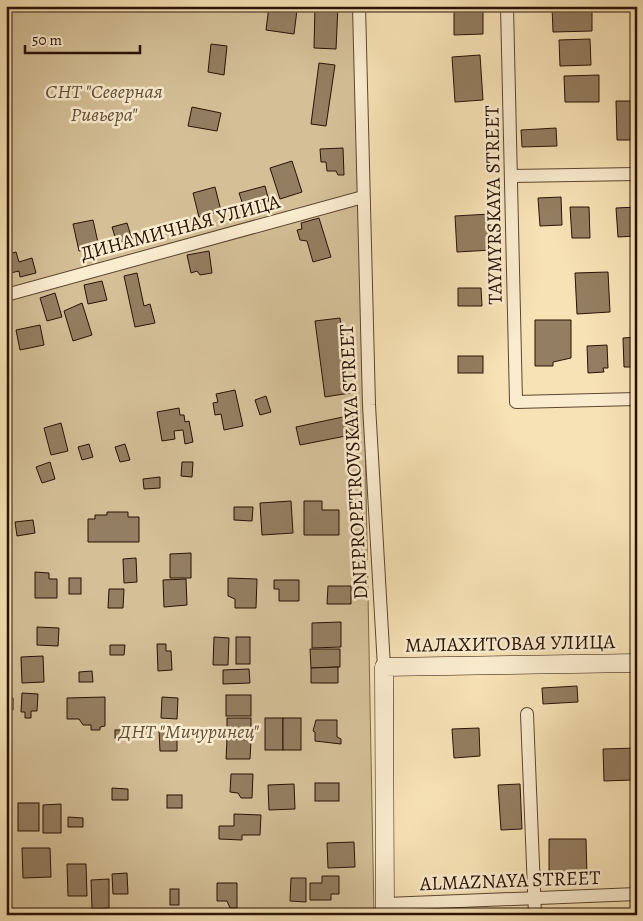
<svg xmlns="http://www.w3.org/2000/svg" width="643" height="921" font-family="Alegreya,serif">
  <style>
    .green { fill: #d4bf97; stroke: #7e684e }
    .building { fill: #947e61; stroke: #281205 }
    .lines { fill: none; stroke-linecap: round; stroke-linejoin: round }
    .street-casing { stroke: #5c4631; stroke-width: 14 }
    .secondary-casing { stroke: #281205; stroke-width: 19 }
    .street { stroke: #faeccf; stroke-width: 12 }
    .secondary { stroke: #faeccf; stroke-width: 18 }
    .labels { text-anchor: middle; stroke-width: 5; stroke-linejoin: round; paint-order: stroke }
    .park-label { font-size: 20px; font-style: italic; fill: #644f38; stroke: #faeccf }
    .street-label { font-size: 20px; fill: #281205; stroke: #faeccf }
  </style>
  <rect width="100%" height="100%" fill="#f7e2b5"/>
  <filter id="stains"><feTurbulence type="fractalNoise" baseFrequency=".004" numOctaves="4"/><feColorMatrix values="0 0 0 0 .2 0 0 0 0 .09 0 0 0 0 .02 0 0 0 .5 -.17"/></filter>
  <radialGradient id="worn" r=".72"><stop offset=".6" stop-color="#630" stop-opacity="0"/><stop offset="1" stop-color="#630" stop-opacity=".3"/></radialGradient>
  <polygon class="green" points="6,6 357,6 374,915 6,915"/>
  <g class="building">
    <polygon points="269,6 297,10 294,34 266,30"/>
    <polygon points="315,6 338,6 336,49 314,48"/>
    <polygon points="552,6 592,6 592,31 553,32"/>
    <polygon points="454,10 483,10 483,34 454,35"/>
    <polygon points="590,39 591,65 560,66 559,40"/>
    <polygon points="211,44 227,46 224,75 208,72"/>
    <polygon points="480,55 483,100 455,102 452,57"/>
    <polygon points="319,63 335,65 326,126 311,124"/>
    <polygon points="599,75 599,102 565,102 564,76"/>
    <polygon points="616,101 635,101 636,140 617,140"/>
    <polygon points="192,107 221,113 217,131 188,126"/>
    <polygon points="556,128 557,146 522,147 521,130"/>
    <polygon points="343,148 344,175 338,175 336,171 327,171 326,162 321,162 320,149"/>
    <polygon points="292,161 302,192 280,199 270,168"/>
    <polygon points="265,186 269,201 244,208 239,193"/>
    <polygon points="215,187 221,211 199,217 193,193"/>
    <polygon points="561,197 562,225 540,226 538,198"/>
    <polygon points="570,207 589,207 590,238 572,238"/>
    <polygon points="637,207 637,236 618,237 616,208"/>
    <polygon points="490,214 492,250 457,252 455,216"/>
    <polygon points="319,218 331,257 313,262 307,241 300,240 297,230 302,229 301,223"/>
    <polygon points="93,220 99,247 79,251 73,224"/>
    <polygon points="127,223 132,239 117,243 112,227"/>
    <polygon points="209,251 212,273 200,275 197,271 191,273 187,255"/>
    <polygon points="16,252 19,262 32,258 36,273 20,277 19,271 6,274 6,255"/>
    <polygon points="608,272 610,312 577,314 575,273"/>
    <polygon points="137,273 144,306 150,304 155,323 135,327 124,276"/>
    <polygon points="102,281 107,300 88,304 84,285"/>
    <polygon points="458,288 481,288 482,306 458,306"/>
    <polygon points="55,293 62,317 47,321 40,298"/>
    <polygon points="82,303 92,335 73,341 64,311"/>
    <polygon points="340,318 350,393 325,397 315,321"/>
    <polygon points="535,320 571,320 571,358 553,362 553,366 535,366"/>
    <polygon points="40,325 44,345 20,350 16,330"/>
    <polygon points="637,337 637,367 624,367 623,338"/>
    <polygon points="607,345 608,368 603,368 604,372 588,373 587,346"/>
    <rect x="458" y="356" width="25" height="17"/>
    <polygon points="235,390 243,426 224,430 221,414 215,415 213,403 218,402 216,394"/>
    <polygon points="266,396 271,412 260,415 255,400"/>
    <polygon points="179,408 180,415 184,415 185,422 189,421 193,442 185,444 183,430 174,431 175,439 162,441 157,412"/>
    <polygon points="352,415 356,434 300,445 296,427"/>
    <polygon points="61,423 68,451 51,455 44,428"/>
    <polygon points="89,444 93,457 82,460 78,447"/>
    <polygon points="125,444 130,460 120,462 115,447"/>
    <polygon points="50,462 55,479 42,483 36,467"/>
    <polygon points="182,462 193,462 192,477 181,476"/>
    <polygon points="160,477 160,488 144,489 143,479"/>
    <polygon points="291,501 293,533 262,535 260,503"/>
    <polygon points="304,501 322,501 322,510 339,510 339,535 304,535"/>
    <polygon points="234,507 253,507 252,521 234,520"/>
    <polygon points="107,512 128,512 128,517 139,517 139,542 88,542 88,519 95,519 95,515 107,515"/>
    <polygon points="33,520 35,533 17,536 15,522"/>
    <polygon points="191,553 191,578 170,578 170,554"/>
    <polygon points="136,558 137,582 124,583 123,559"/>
    <polygon points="35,572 49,573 49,579 57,579 57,598 35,598"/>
    <rect x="69" y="578" width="12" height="16"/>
    <polygon points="228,578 257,579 256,608 235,608 235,599 228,596"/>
    <polygon points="186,579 187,605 164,607 163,580"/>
    <polygon points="274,580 299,580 299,601 279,601 279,589 274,589"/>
    <polygon points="328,586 351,586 351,604 327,604"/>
    <polygon points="109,589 124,589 123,608 108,608"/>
    <polygon points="341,622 341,647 312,648 312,623"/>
    <polygon points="10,624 10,645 6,645 6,625"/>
    <polygon points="37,627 59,628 58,646 37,645"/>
    <polygon points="214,637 229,638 228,665 213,665"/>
    <rect x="236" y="637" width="14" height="27"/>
    <polygon points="157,644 166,644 166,651 171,651 172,670 158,671"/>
    <polygon points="110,645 125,645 124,655 110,655"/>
    <polygon points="310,649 340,649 340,667 311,668"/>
    <polygon points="43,656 44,682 22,683 21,657"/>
    <polygon points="338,667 338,683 311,683 311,668"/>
    <polygon points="249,669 250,683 223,684 223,670"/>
    <polygon points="92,671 93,682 79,682 79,672"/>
    <polygon points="577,686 578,702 543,704 542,688"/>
    <polygon points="22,693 38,694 37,711 31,711 31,718 25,718 25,712 21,712"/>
    <rect x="226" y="695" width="25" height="21"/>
    <polygon points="105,697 105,726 100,727 100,730 91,730 91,725 83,725 79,719 67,719 67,698"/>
    <polygon points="162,697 178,698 177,719 161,718"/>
    <polygon points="6,698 13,698 13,710 6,709"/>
    <rect x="227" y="718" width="24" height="20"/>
    <rect x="265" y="718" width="18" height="32"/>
    <rect x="283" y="718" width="18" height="32"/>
    <polygon points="316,720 337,720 337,737 341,739 341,744 315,741 315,732 313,731"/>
    <polygon points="479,728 480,756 454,758 452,729"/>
    <rect x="115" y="730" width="9" height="8"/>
    <polygon points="159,731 177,731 177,751 160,751"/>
    <polygon points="227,739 251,740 250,759 226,759"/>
    <polygon points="637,748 637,764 632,764 633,780 604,781 603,749"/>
    <polygon points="231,774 253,774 252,798 241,798 238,793 230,792"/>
    <rect x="315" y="783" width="24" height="18"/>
    <polygon points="294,784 295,809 269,810 268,785"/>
    <polygon points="520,784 522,829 501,830 498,785"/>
    <polygon points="112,788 128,789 128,800 112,800"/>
    <rect x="167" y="795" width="15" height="13"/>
    <rect x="18" y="803" width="21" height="28"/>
    <polygon points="61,804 61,833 43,833 43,805"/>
    <polygon points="234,814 261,815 260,835 242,835 242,840 219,839 219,826 234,826"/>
    <polygon points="68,817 83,818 83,827 68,827"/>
    <polygon points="549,839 586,839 587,876 549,876"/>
    <polygon points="354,842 355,867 328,868 327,843"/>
    <polygon points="22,848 50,848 51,877 23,878"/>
    <polygon points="67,864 86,864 87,896 68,896"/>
    <polygon points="127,873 128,894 113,894 112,874"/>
    <polygon points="322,876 339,876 339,894 331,894 331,900 310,900 310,883 322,883"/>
    <polygon points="291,878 306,878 306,902 290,901"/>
    <polygon points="109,879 109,908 92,909 91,880"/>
    <polygon points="217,883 237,883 237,908 230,908 227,901 217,901"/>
    <rect x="170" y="889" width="9" height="16"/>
  </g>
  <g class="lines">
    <g class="street-casing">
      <g id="street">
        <polyline points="359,6 369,405 384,667"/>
        <polyline points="507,6 516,402 637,399"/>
        <polyline points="511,176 637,174"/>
        <polyline points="6,295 363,197"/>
        <polyline points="527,714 535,915"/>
        <polyline points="386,904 637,894"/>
      </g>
    </g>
    <g class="secondary-casing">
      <polyline id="secondary" points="385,915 384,667 637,663"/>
    </g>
    <use href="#street" class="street"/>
    <use href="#secondary" class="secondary"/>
  </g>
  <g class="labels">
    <g class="park-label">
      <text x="104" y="98">СНТ "Северная<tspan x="104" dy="23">Ривьера"</tspan></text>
      <text x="189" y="738">ДНТ "Мичуринец"</text>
    </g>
    <g class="street-label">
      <text transform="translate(493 205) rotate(-91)" y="7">TAYMYRSKAYA STREET</text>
      <text transform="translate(180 227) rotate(-15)" y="7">ДИНАМИЧНАЯ УЛИЦА</text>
      <text transform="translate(353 462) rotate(-93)" y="7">DNEPROPETROVSKAYA STREET</text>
      <text transform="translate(510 643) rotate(-1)" y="7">МАЛАХИТОВАЯ УЛИЦА</text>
      <text transform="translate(510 880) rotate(-2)" y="7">ALMAZNAYA STREET</text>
    </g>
  </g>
  <rect width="643" height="921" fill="none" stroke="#f7e2b5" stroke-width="25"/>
  <rect x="8" y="8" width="628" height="906" fill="none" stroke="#281205" stroke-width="2.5"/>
  <rect x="12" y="12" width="618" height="896" fill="none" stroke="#281205"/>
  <path d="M25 45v8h115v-8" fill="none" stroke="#281205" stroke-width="2.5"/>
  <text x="32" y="45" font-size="15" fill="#281205" stroke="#faeccf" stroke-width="4" paint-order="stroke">50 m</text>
  <rect width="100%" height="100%" filter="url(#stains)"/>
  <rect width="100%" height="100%" fill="url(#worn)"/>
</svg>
